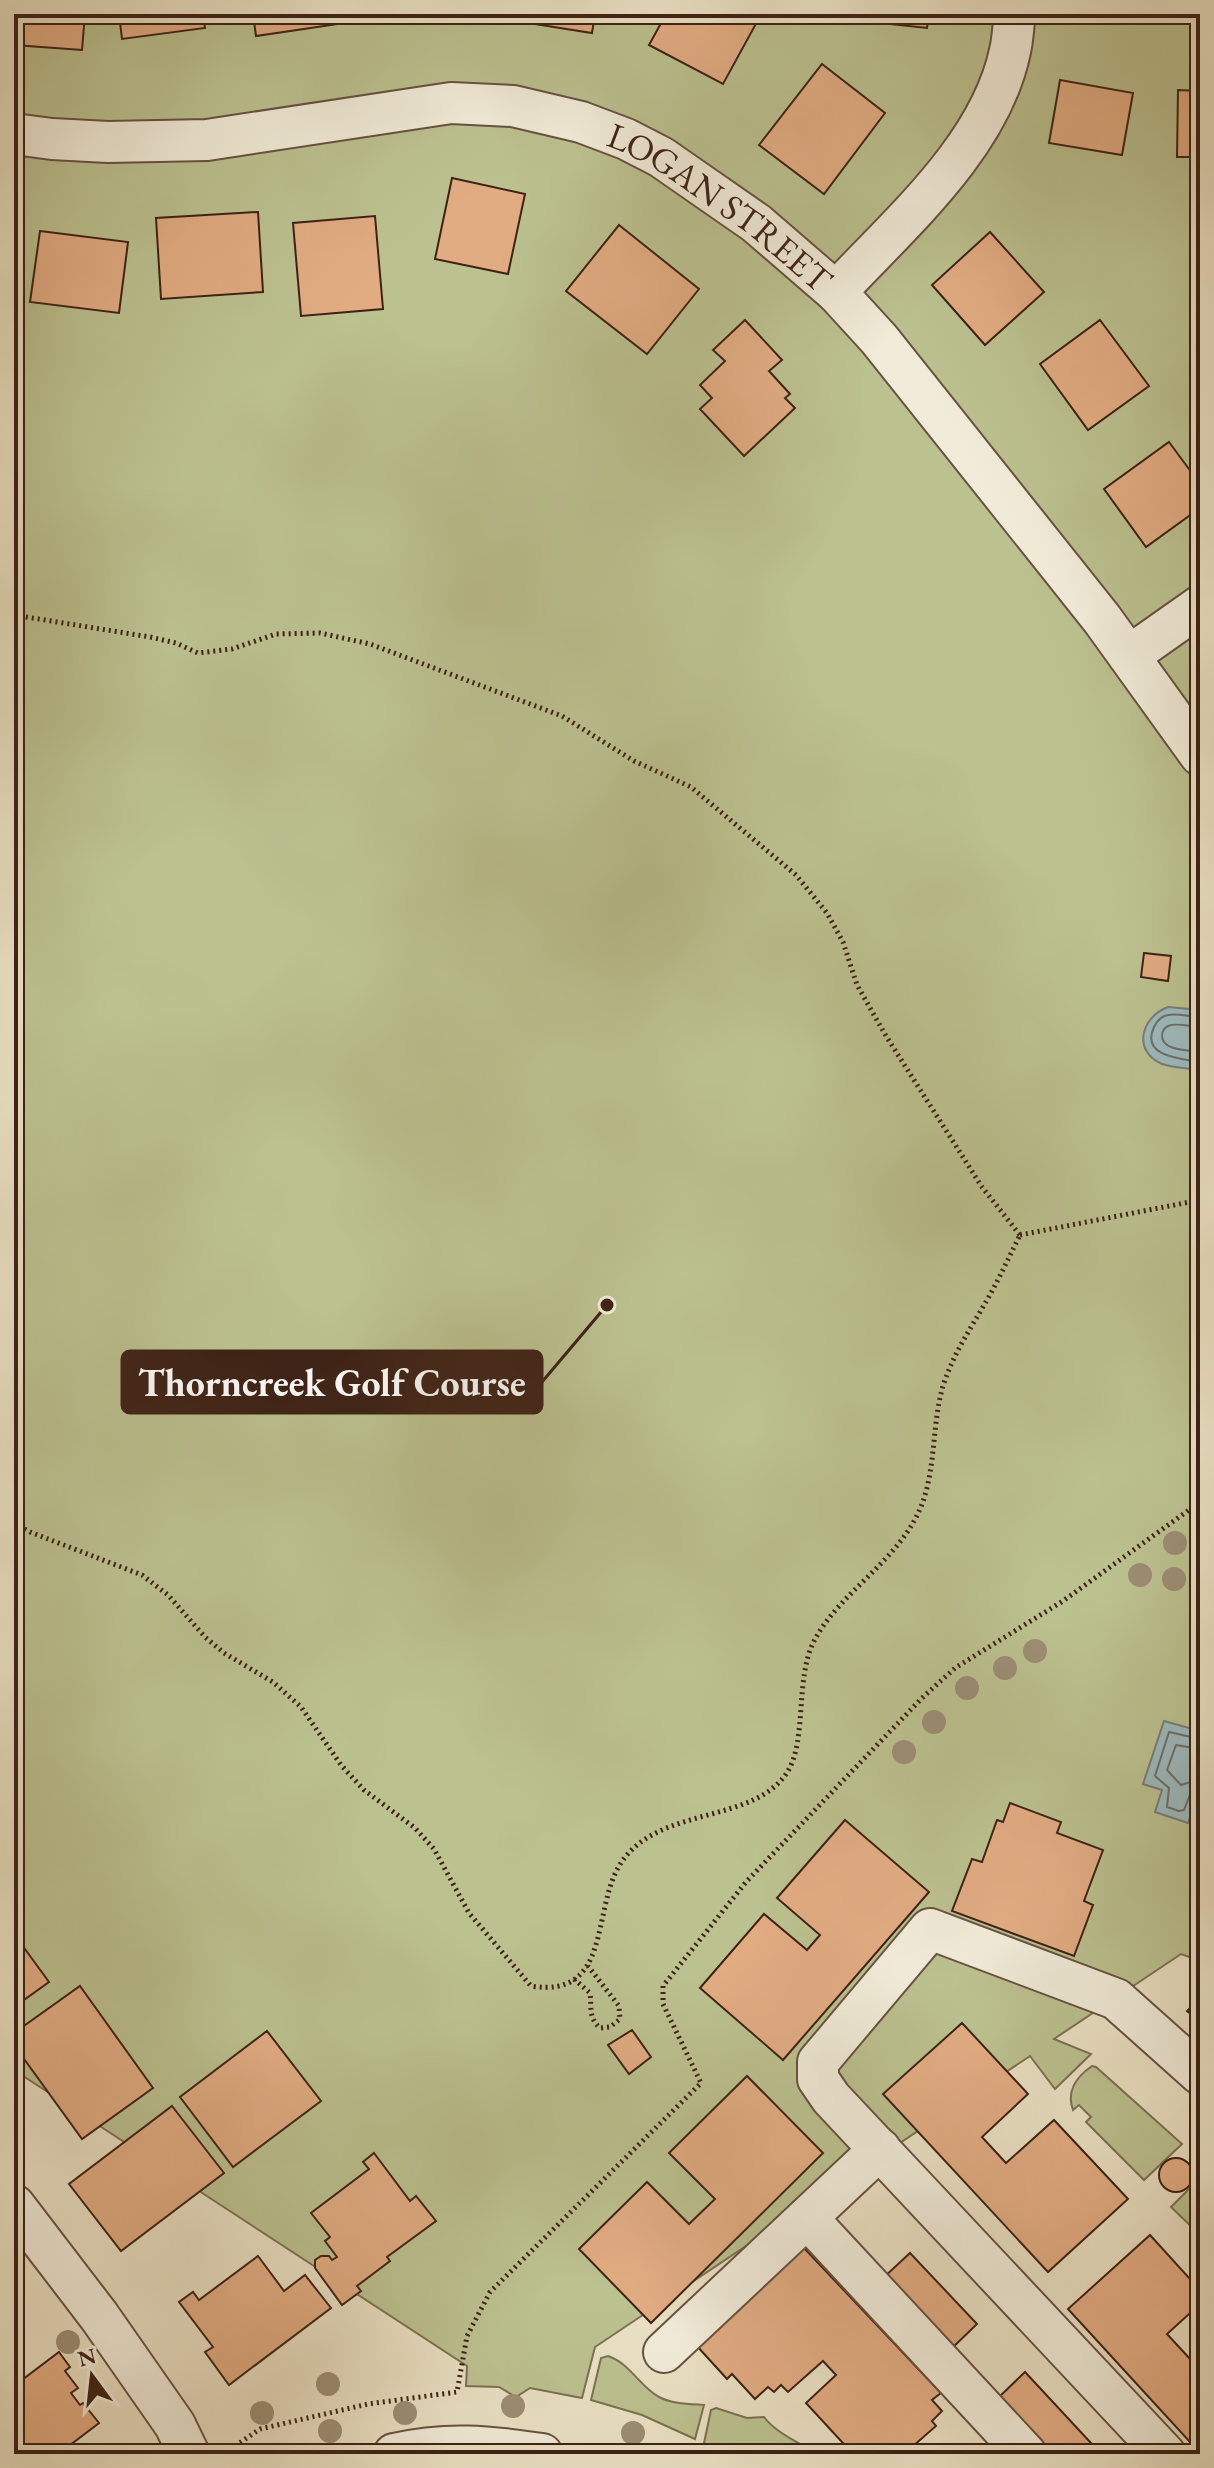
<svg xmlns="http://www.w3.org/2000/svg" width="1214" height="2468" font-family="'EB Garamond',serif">
  <style>
    .green { fill: #bcc190; stroke: #7c7253; stroke-width: 2 }
    .water { fill: #9dbbbf; stroke: #777e7b; stroke-width: 2 }
    .lines { fill: none; stroke-linecap: round; stroke-linejoin: round }
    .shore { stroke: #6d6e6a; stroke-width: 2 }
    .building { fill: #e2ac83; stroke: #3d2216; stroke-width: 2 }
    .street-casing { stroke: #685242; stroke-width: 44 }
    .path { stroke: #3d2216; stroke-width: 5; stroke-dasharray: 2 4; stroke-linecap: butt }
    .street { stroke: #f1ecd9; stroke-width: 40 }
    .tree { fill: #9c8e75 }
    .labels { text-anchor: middle; stroke-width: 6; stroke-linejoin: round; paint-order: stroke }
    .street-label { font-size: 36px; fill: #3d2216; stroke: #f1ecd9 }
    .leader { fill: none; stroke: #3d2216; stroke-width: 3 }
    .callout-dot { fill: #3d2216; stroke: #f1ecd9; stroke-width: 3 }
    .callout { fill: #3d2216; stroke: #3d2216; stroke-width: 3 }
    .callout-label { font-size: 38px; text-anchor: middle; font-weight: bold; fill: #fff }
  </style>
  <rect width="100%" height="100%" fill="#eae1c4"/>
  <filter id="stains"><feTurbulence type="fractalNoise" baseFrequency=".0025" numOctaves="4"/><feColorMatrix values="0 0 0 0 .2 0 0 0 0 .09 0 0 0 0 .02 0 0 0 .5 -.17"/></filter>
  <radialGradient id="worn" r=".72"><stop offset=".6" stop-color="#630" stop-opacity="0"/><stop offset="1" stop-color="#630" stop-opacity=".3"/></radialGradient>
  <g class="green">
    <polygon points="14,14 1200,14 1200,1942 1192,1958 1181,1954 1054,2039 1091,2054 1055,2089 1030,2056 595,2347 582,2398 530,2388 516,2397 499,2387 466,2386 467,2366 14,2070"/>
    <path d="M1092,2066L1096,2067L1182,2144L1144,2180L1086,2122L1091,2117L1079,2105L1073,2110C1066,2091 1076,2077 1092,2066Z"/>
    <polygon points="1200,2178 1200,2235 1171,2207"/>
    <path d="M608,2356C631,2364 639,2386 659,2397C672,2404 690,2404 704,2405L695,2439L642,2415L591,2400L601,2358Z"/>
    <path d="M716,2408L747,2418L764,2417C777,2434 798,2441 815,2454H723L704,2443L711,2410Z"/>
  </g>
  <g class="water">
    <path d="M1168,1007L1200,1010V1070C1188,1068 1174,1068 1162,1064C1132,1051 1141,1017 1168,1007Z"/>
    <polygon points="1164,1721 1200,1731 1200,1787 1188,1823 1155,1812 1162,1790 1143,1784"/>
  </g>
  <g class="lines">
    <g class="shore">
      <path d="M1200,1017C1190,1017 1178,1013 1168,1015C1161,1016 1157,1021 1154,1027C1140,1057 1182,1059 1200,1062"/>
      <path d="M1200,1027C1191,1027 1176,1022 1168,1026C1164,1028 1162,1032 1162,1036C1162,1051 1189,1050 1200,1052"/>
      <polyline points="1200,1739 1169,1732 1155,1776 1169,1788 1167,1807 1179,1811 1184,1810 1191,1792 1200,1789"/>
      <polyline points="1200,1749 1176,1745 1167,1770 1181,1785 1200,1779"/>
    </g>
  </g>
  <g class="building">
    <polygon points="14,14 85,14 82,50 14,45"/>
    <polygon points="119,14 203,14 205,28 122,39"/>
    <polygon points="253,14 337,14 338,24 256,36"/>
    <polygon points="510,14 595,14 592,33 509,20"/>
    <polygon points="666,14 746,14 758,20 723,84 649,45"/>
    <polygon points="845,14 929,14 927,28 844,19"/>
    <polygon points="822,64 885,113 824,194 759,145"/>
    <polygon points="1060,80 1133,93 1122,155 1049,143"/>
    <polygon points="1178,90 1200,91 1200,157 1177,157"/>
    <polygon points="452,178 525,194 508,274 435,259"/>
    <polygon points="258,212 263,292 161,299 156,218"/>
    <polygon points="375,216 383,309 301,316 293,223"/>
    <polygon points="619,225 699,289 647,354 566,291"/>
    <polygon points="40,231 128,242 119,313 30,302"/>
    <polygon points="990,232 1044,292 985,345 932,285"/>
    <polygon points="745,320 782,360 769,371 790,394 785,398 795,408 744,456 700,409 712,398 700,385 725,361 713,350"/>
    <polygon points="1100,320 1149,386 1088,430 1040,364"/>
    <polygon points="1169,442 1200,484 1200,508 1146,547 1104,489"/>
    <polygon points="1200,936 1200,986 1193,985"/>
    <polygon points="1144,953 1171,956 1168,981 1141,977"/>
    <polygon points="1010,1803 1061,1822 1057,1833 1103,1850 1084,1901 1093,1905 1074,1956 952,1911 972,1859 982,1862 997,1820 1003,1822"/>
    <polygon points="845,1820 929,1892 783,2060 700,1988 764,1914 807,1950 820,1935 777,1898"/>
    <polygon points="14,1934 49,1982 14,2007"/>
    <polygon points="80,1986 153,2088 82,2139 14,2045 14,2033"/>
    <polygon points="1200,1997 1200,2037 1191,2029 1199,2020 1187,2011"/>
    <polygon points="962,2023 1028,2094 982,2137 1006,2163 1054,2120 1128,2199 1048,2272 883,2094"/>
    <polygon points="632,2030 651,2057 629,2074 608,2045"/>
    <polygon points="267,2031 321,2101 233,2167 180,2097"/>
    <polygon points="747,2076 823,2153 651,2323 579,2249 647,2182 689,2224 715,2199 669,2153"/>
    <polygon points="172,2106 224,2173 121,2251 69,2184"/>
    <polygon points="374,2153 410,2201 416,2196 436,2221 387,2257 390,2261 357,2286 361,2291 342,2305 315,2268 315,2260 321,2256 329,2256 332,2260 337,2257 325,2241 330,2237 311,2213 369,2169 363,2162"/>
    <circle cx="1176" cy="2175" r="17"/>
    <polygon points="1150,2235 1200,2290 1200,2304 1167,2334 1191,2360 1200,2352 1200,2453 1068,2309"/>
    <polygon points="803,2247 941,2393 932,2400 942,2411 932,2421 936,2426 904,2454 853,2454 806,2403 836,2375 823,2361 788,2392 781,2385 774,2392 768,2387 755,2399 732,2374 727,2379 696,2345"/>
    <polygon points="910,2253 977,2324 949,2351 882,2279"/>
    <polygon points="258,2256 284,2291 305,2275 331,2308 229,2385 205,2352 213,2347 179,2302 193,2292 199,2300"/>
    <polygon points="59,2352 70,2367 65,2371 78,2388 71,2393 80,2405 83,2403 99,2423 65,2449 69,2454 14,2454 14,2386"/>
    <polygon points="1025,2372 1091,2443 1080,2454 1047,2454 997,2399"/>
  </g>
  <g class="lines">
    <g class="street-casing">
      <g id="street">
        <path id="s1" d="M14,134L52,139L108,142L207,140L451,103L513,106L581,122L626,139L661,157L756,223L836,292L879,339L1102,619L1200,755"/>
        <path d="M836,292C900,223 990,147 1010,51C1013,39 1013,26 1015,14"/>
        <polyline points="1129,656 1200,606"/>
        <polyline points="14,2205 99,2316 175,2425 189,2454"/>
        <polyline points="807,2218 1026,2454"/>
        <polyline points="664,2352 880,2149"/>
        <path d="M394,2454C447,2442 488,2446 542,2454"/>
        <polyline points="1165,2454 831,2098 818,2079 818,2062 930,1929 1116,1999 1200,2074"/>
      </g>
    </g>
    <g class="path">
      <polyline points="14,615 150,637 176,643 198,653 232,649 276,634 320,633 370,644 562,716 634,761 691,787 796,875 827,913 843,942 857,985 886,1036 982,1187 1020,1235"/>
      <polyline points="1020,1235 1200,1200"/>
      <path d="M14,1523L30,1532L142,1575L168,1595L205,1637L224,1653L273,1682L301,1707L341,1765L364,1790L415,1828L434,1849L469,1913L531,1986C611,1999 592,1912 619,1866C656,1804 754,1826 788,1771C807,1739 795,1678 814,1641C840,1591 901,1560 922,1504C936,1467 932,1423 943,1386C953,1354 971,1328 987,1300C999,1279 1009,1257 1020,1235"/>
      <path d="M574,1979L590,1993C592,2008 588,2017 600,2028L610,2027L620,2019L619,2006L588,1966"/>
      <polyline points="235,2446 260,2429 368,2404 457,2392 467,2336 490,2292 701,2083 663,2004 663,1986 746,1882 922,1698 955,1668 1063,1601 1200,1502"/>
    </g>
    <use href="#street" class="street"/>
  </g>
  <g class="tree">
    <circle cx="1175" cy="1543" r="12"/>
    <circle cx="1140" cy="1575" r="12"/>
    <circle cx="1174" cy="1579" r="12"/>
    <circle cx="1035" cy="1651" r="12"/>
    <circle cx="1005" cy="1668" r="12"/>
    <circle cx="967" cy="1688" r="12"/>
    <circle cx="934" cy="1722" r="12"/>
    <circle cx="904" cy="1752" r="12"/>
    <circle cx="68" cy="2342" r="12"/>
    <circle cx="328" cy="2384" r="12"/>
    <circle cx="513" cy="2406" r="12"/>
    <circle cx="262" cy="2413" r="12"/>
    <circle cx="405" cy="2413" r="12"/>
    <circle cx="330" cy="2431" r="12"/>
    <circle cx="633" cy="2433" r="12"/>
  </g>
  <g class="labels">
    <g class="street-label">
      <text dy="13" stroke="none"><textPath href="#s1" startOffset="736">LOGAN STREET</textPath></text>
    </g>
  </g>
  <path class="leader" d="M607 1305L542 1382"/>
  <circle class="callout-dot" cx="607" cy="1305" r="8"/>
  <rect class="callout" x="122" y="1351" width="420" height="62" rx="8"/>
  <g class="callout-label">
    <text x="332" y="1396">Thorncreek Golf Course</text>
  </g>
  <rect width="1214" height="2468" fill="none" stroke="#eae1c4" stroke-width="48"/>
  <rect x="16" y="16" width="1182" height="2436" fill="none" stroke="#3d2216" stroke-width="4"/>
  <rect x="24" y="24" width="1166" height="2420" fill="none" stroke="#3d2216" stroke-width="2"/>
  <g transform="translate(92 2376) rotate(345)" stroke="#f1ecd9" stroke-width="6" paint-order="stroke">
  <path d="M0-6L14 30L0 20L-14 30Z" fill="#3d2216"/>
  <text y="-12" font-size="22" font-weight="bold" text-anchor="middle" fill="#3d2216">N</text>
  </g>
  <rect width="100%" height="100%" filter="url(#stains)"/>
  <rect width="100%" height="100%" fill="url(#worn)"/>
</svg>
